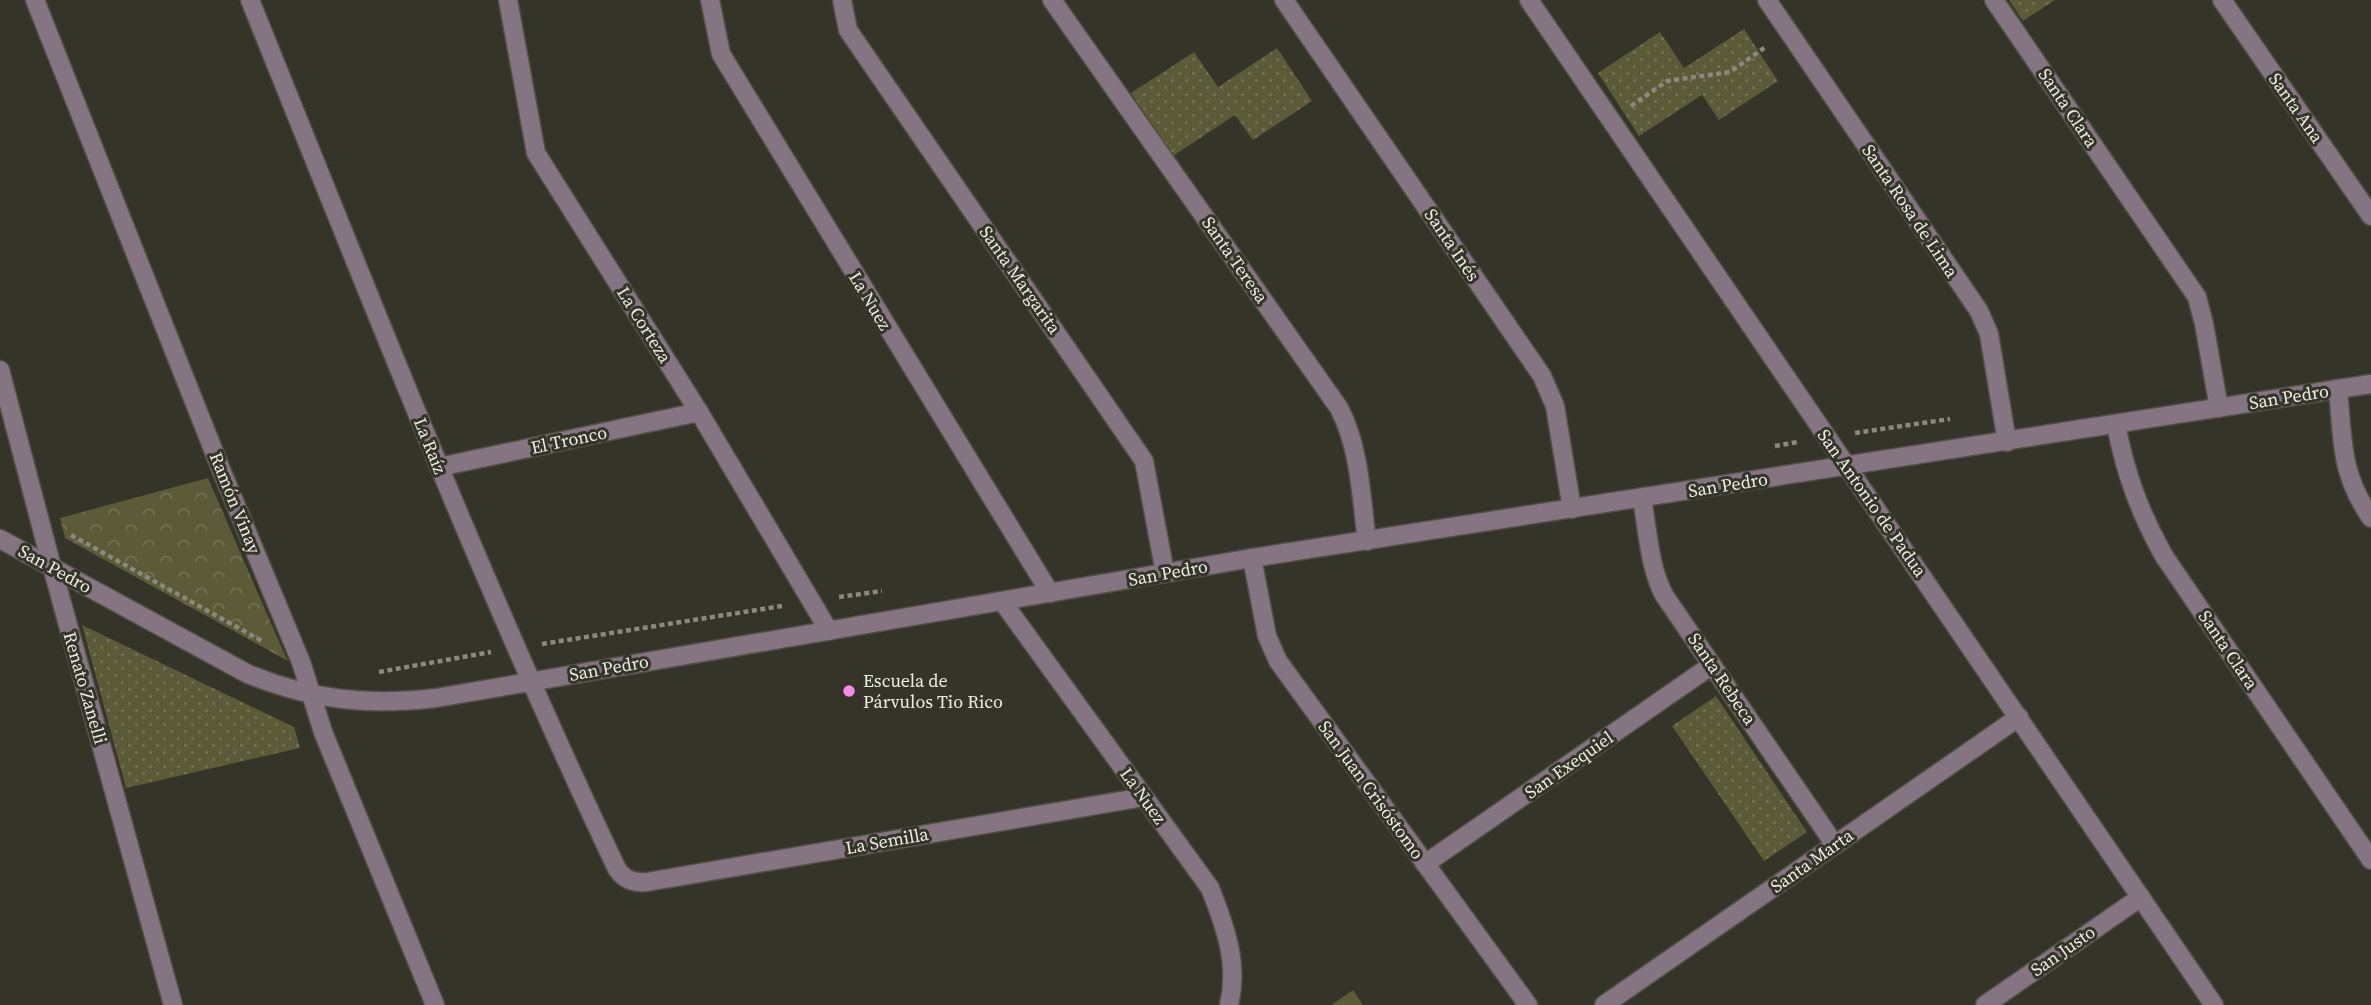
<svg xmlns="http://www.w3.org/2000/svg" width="2371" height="1005" font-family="'Source Serif 4',serif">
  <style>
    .grass { fill: url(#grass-dots) }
    .park { fill: url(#park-crowns) }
    .garden { fill: #5b5b37 }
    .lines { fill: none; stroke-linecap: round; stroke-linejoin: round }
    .minor-casing { stroke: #515146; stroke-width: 21 }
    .path { stroke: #89897f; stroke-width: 4.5; stroke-dasharray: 5 3.5; stroke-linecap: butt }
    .minor { stroke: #857481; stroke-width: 18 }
    .poi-dot { fill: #fb87e6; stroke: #343428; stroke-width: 2.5 }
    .labels { text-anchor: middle; stroke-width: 6; stroke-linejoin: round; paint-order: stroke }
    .street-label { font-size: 18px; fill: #ecece4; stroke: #343428 }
    .poi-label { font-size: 18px; fill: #ecece4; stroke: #343428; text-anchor: start }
  </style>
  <defs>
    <pattern id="grass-dots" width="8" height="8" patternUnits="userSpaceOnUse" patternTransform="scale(1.75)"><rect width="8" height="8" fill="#5b5b37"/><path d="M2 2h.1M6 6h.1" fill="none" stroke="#737354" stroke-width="1.8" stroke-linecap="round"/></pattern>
    <pattern id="park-crowns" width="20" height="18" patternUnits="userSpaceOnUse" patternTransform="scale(1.75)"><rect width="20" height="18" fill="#5b5b37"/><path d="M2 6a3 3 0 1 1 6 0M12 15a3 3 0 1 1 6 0" fill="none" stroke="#737354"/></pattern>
  </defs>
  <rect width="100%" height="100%" fill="#343428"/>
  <g class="grass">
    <polygon points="2009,0 2055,0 2023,21"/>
    <polygon points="1744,29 1778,81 1719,120 1702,95 1639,136 1598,73 1660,32 1684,68"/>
    <polygon points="1277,48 1312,101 1253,140 1235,115 1173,156 1131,93 1194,52 1218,87"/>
    <polygon points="82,625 294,727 300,748 126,788"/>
    <polygon points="1716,696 1807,832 1764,861 1672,726"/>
  </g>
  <polygon class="park" points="208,478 284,653 288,661 65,538 60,518"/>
  <polygon class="garden" points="1353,990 1363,1005 1331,1005"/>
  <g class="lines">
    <g class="minor-casing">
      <g id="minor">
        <polyline points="35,0 222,472 301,662 323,732 435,1005"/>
        <path d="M250,0C368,292 482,585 617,869C625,880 633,883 647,882L1144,797"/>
        <polyline points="508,0 536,153 699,412 829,631"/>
        <polyline points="710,0 721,54 1050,593"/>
        <polyline points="842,0 848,30 1144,461 1165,573"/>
        <path d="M1052,0L1339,408C1360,448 1361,497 1367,541"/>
        <polyline points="1284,0 1542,376 1555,406 1572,509"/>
        <polyline points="1529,0 2214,1005"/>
        <polyline points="1767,0 1979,311 1989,334 2007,442"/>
        <polyline points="1994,0 2197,297 2204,324 2219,408"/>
        <polyline points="2222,0 2371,216"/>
        <polyline points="0,370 52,567 173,1005"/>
        <path d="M2338,389C2343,441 2340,473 2371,518"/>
        <path d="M2116,424C2125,473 2140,513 2164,556L2371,860"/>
        <polyline points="439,467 699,412"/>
        <path d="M1642,499C1648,531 1649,566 1664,595L1835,845"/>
        <path d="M0,539L248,674C312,700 367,706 436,698L1252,558L2371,384"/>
        <polyline points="1252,558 1267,636 1278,661 1528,1005"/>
        <path d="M1002,601L1210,888C1225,926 1239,964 1229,1005"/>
        <polyline points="1425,864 1712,665"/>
        <polyline points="1604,1005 2019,717"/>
        <polyline points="1985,1005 2141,897"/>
      </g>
    </g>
    <g class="path">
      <polyline points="1631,106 1667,81 1730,72 1767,46"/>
      <polyline points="1855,433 1950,419"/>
      <polyline points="1775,446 1798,442"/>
      <polyline points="71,535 262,641"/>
      <polyline points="839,597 882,591"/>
      <polyline points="542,644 782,606"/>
      <polyline points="379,672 491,652"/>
    </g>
    <use href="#minor" class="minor"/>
  </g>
  <circle class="poi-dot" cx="849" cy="691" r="7"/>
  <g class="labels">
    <g class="street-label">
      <text transform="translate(2068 108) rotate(56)" y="6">Santa Clara</text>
      <text transform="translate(2296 108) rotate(55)" y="6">Santa Ana</text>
      <text transform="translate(1910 211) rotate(56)" y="6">Santa Rosa de Lima</text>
      <text transform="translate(1452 245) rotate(56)" y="6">Santa Inés</text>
      <text transform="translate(1235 260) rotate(55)" y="6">Santa Teresa</text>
      <text transform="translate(1020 280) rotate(55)" y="6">Santa Margarita</text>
      <text transform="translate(870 301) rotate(59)" y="6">La Nuez</text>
      <text transform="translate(644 325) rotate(58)" y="6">La Corteza</text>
      <text transform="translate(2289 397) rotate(-9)" y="6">San Pedro</text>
      <text transform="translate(569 440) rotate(-12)" y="6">El Tronco</text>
      <text transform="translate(430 446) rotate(68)" y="6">La Raíz</text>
      <text transform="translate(1728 485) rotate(-9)" y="6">San Pedro</text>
      <text transform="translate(235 503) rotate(68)" y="6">Ramón Vinay</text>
      <text transform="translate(1872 503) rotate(55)" y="6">San Antonio de Padua</text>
      <text transform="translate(55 569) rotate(29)" y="6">San Pedro</text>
      <text transform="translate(1168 573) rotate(-10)" y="6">San Pedro</text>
      <text transform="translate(2228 650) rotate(56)" y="6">Santa Clara</text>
      <text transform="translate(609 668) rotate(-10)" y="6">San Pedro</text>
      <text transform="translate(1722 679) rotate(56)" y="6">Santa Rebeca</text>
      <text transform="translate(85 688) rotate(74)" y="6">Renato Zanelli</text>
      <text transform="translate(1569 765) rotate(-35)" y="6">San Exequiel</text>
      <text transform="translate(1371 790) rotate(54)" y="6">San Juan Crisóstomo</text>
      <text transform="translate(1143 796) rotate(54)" y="6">La Nuez</text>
      <text transform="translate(887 841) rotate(-10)" y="6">La Semilla</text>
      <text transform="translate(1812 861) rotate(-35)" y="6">Santa Marta</text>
      <text transform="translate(2063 951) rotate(-35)" y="6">San Justo</text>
    </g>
    <g class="poi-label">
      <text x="863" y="687">Escuela de<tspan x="863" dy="21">Párvulos Tio Rico</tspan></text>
    </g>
  </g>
</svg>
